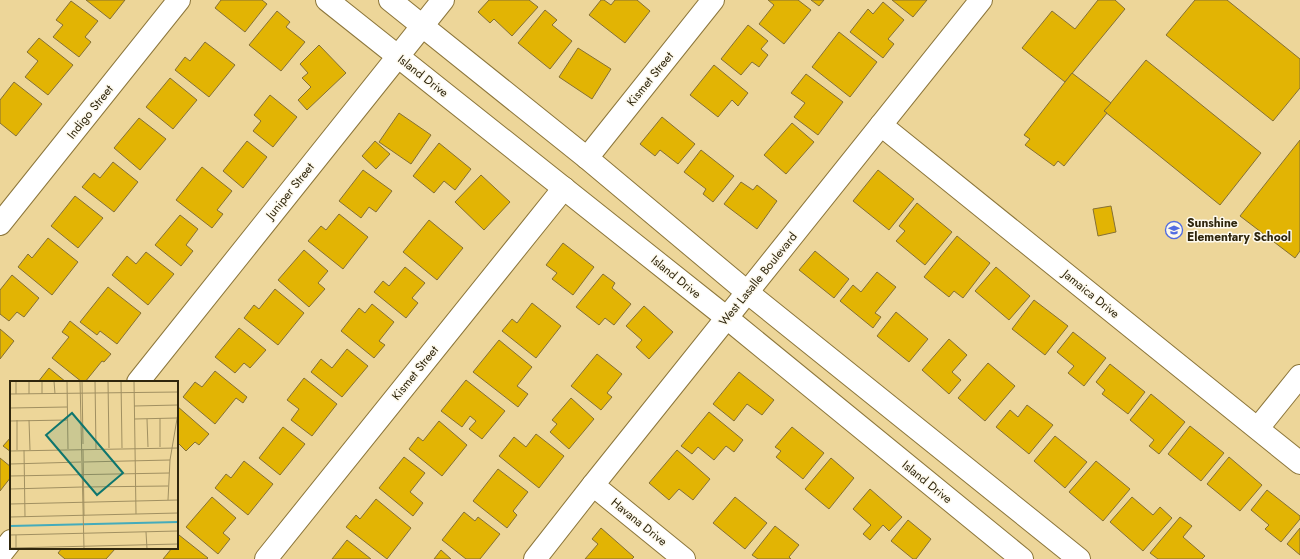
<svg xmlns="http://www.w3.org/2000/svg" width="1300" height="559" font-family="Jost,sans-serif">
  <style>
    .building { fill: #e2b404; stroke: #857035 }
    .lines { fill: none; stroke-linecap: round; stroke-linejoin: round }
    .minor-casing { stroke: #8c763b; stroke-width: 24 }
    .minor { stroke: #fff; stroke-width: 22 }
    .labels { text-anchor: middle; stroke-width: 3; stroke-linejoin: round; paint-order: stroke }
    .street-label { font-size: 12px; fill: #2f260d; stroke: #fdf9ed }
    .poi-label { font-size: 12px; font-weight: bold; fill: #2f260d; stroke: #fdf9ed; text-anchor: start }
    .inset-river { fill: none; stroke: #44abbb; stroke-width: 2 }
    .inset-road { fill: none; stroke: #a19061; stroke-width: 1 }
    .view { fill: #0f766e; fill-opacity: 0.15; stroke: #0f766e; stroke-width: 2 }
    .inset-edge { fill: none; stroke: #2f260d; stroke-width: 2 }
  </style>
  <rect width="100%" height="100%" fill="#edd699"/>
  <g class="building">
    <polygon points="86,0 125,0 110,19"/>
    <polygon points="221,0 262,0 267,4 245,32 215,8"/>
    <polygon points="489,0 529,0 538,7 512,36 494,19 490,23 478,12"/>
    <polygon points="601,0 604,0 611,5 615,0 637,0 650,11 625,43 589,15"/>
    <polygon points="768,0 798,0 811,10 784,44 759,24 774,5"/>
    <polygon points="811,0 824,0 819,6"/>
    <polygon points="892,0 927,0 913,17"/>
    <polygon points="1098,0 1115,0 1125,9 1065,82 1022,48 1052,11 1075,29"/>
    <polygon points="1195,0 1227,0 1300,59 1300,88 1273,121 1166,35"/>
    <polygon points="71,1 98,21 85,37 91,42 79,57 53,37 63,25 56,20"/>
    <polygon points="883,2 904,20 888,39 894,44 883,58 850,32 868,9 873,14"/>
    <polygon points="545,10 557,20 552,25 572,41 550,69 518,43"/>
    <polygon points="277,11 290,22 286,27 305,42 281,71 249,45"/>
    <polygon points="748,25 768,41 761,49 768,55 759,67 752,62 741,75 721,59"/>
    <polygon points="839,32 877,62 850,97 812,67"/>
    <polygon points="39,38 73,65 48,95 25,77 38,61 27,52"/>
    <polygon points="205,42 235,65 209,97 175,70 185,57 190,61"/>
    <polygon points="319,45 346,73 307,110 298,100 311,87 302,78 308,73 300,64"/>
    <polygon points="578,48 611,69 592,99 559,77"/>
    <polygon points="1146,60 1261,153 1220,205 1104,111"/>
    <polygon points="714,65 748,93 738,106 732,100 718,117 690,95"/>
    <polygon points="1072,73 1111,103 1104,111 1107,113 1064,166 1058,161 1054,166 1025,145 1030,139 1024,135"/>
    <polygon points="806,74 843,102 818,135 794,117 805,103 791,93"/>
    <polygon points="170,78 197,100 173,129 146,107"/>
    <polygon points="14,82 42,104 16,136 0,123 0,100"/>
    <polygon points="270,95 297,117 273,147 253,131 261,121 254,115"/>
    <polygon points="399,113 431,135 411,164 379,142"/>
    <polygon points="662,117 695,144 678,164 660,150 655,156 640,144"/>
    <polygon points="139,118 166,139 140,170 114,148"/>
    <polygon points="792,123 814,142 786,174 764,155"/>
    <polygon points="1300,140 1300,251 1295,258 1240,216"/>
    <polygon points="247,141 267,157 243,188 223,171"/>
    <polygon points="375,141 390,154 376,169 362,156"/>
    <polygon points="439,143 471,169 455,190 444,181 434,193 413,176"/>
    <polygon points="701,150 734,176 713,202 703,194 706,189 684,172"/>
    <polygon points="113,162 138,182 114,212 82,187 94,173 100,178"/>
    <polygon points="202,167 232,191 217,210 223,214 212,228 176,200"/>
    <polygon points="363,170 392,191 376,212 369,207 361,218 339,201"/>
    <polygon points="878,170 914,199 889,230 853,201"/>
    <polygon points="481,175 510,202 484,230 455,202"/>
    <polygon points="741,182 753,190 757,185 777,201 757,229 724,204"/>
    <polygon points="75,196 103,218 78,248 51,226"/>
    <polygon points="917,203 952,232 925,265 896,241 905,231 899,226"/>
    <polygon points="1111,206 1116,232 1098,236 1093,209"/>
    <polygon points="339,214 368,237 343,269 308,241 321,226 326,230"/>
    <polygon points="180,215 198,229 186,245 193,251 181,266 155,245"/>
    <polygon points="429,220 463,248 437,280 403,252"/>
    <polygon points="957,236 990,263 963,298 954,291 949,297 924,277"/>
    <polygon points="48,238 78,262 52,295 18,267 28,254 32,258"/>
    <polygon points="563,243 594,267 573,295 552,279 557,273 546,265"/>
    <polygon points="304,250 328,271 318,283 325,289 309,307 278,280"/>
    <polygon points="815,251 849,279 834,298 799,270"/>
    <polygon points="146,252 174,274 148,305 112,275 127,256 136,264"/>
    <polygon points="405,267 425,283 412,298 418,303 406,318 374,292 383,281 389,286"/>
    <polygon points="996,267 1030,296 1009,320 975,291"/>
    <polygon points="877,272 896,287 875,313 881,317 873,328 840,301 853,285 861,292"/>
    <polygon points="603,274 615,283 612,288 631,304 614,325 605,318 599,325 576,307"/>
    <polygon points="12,275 39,298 24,317 17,312 9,321 0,314 0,290"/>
    <polygon points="108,287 141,313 117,344 100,331 97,335 80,322"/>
    <polygon points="275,289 304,313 278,345 244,318 254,305 259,309"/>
    <polygon points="1034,300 1068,326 1045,355 1012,329"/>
    <polygon points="532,303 561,326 536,358 502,331 512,319 517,323"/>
    <polygon points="372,304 394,322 379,341 385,345 374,358 341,331 359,308 365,313"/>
    <polygon points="644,306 673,332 649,359 636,347 642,340 626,326"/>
    <polygon points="896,312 928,339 909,362 877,336"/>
    <polygon points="70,321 111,354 104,362 102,361 85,382 82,382 52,358 69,337 62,332"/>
    <polygon points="239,328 266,350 250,368 244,363 235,373 215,357"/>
    <polygon points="0,329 14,341 0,359"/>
    <polygon points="1073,332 1106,358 1084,386 1068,373 1074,366 1057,352"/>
    <polygon points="949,339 967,355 952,372 961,380 949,394 922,370"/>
    <polygon points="499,340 532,367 517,386 528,394 518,407 473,372"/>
    <polygon points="347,349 368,366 342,397 311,372 321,359 332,368"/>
    <polygon points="597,354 622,374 607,393 612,397 601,410 571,386"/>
    <polygon points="988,363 1015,386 985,421 958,398"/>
    <polygon points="1110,364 1145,392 1128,414 1102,394 1105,390 1096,382"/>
    <polygon points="49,368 66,382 38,382"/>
    <polygon points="215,371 247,397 243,403 236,398 215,424 183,397 195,382 202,387"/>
    <polygon points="739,372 774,400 762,415 747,404 734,421 713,404"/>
    <polygon points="304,378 337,404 312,436 291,420 299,409 287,400"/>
    <polygon points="466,380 505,411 482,439 469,429 476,421 470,416 462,427 441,411"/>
    <polygon points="1151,394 1185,422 1159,454 1149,446 1154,440 1130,420"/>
    <polygon points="571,398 594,419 569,449 550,432 557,424 552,420"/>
    <polygon points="1027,405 1053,425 1029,454 996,427 1010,410 1018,417"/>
    <polygon points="177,406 209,434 199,445 195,442 186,451 179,444 177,446"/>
    <polygon points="709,412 743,440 734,452 726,446 714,460 698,447 692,454 681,446"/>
    <polygon points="439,421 467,445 442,476 409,449 418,437 423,441"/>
    <polygon points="1190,426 1224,453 1201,481 1168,454"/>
    <polygon points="283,427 305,444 280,475 259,458"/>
    <polygon points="792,427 824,453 803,479 776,457 781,451 775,447"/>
    <polygon points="536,434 564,456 539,488 499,456 514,437 526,447"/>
    <polygon points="1055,436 1087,462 1065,488 1034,461"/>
    <polygon points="11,437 11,452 3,446"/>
    <polygon points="677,450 710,479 693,500 679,489 669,500 649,483"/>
    <polygon points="404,457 425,473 410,492 423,503 413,516 379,488"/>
    <polygon points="1229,457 1262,485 1240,511 1207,484"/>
    <polygon points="0,458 11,467 11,477 0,491"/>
    <polygon points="831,458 854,478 829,509 805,489"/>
    <polygon points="244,461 273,484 248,515 215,488 226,474 231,478"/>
    <polygon points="1096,461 1130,489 1103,521 1069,492"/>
    <polygon points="498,469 528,492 513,511 517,515 507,528 473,501"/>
    <polygon points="870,489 902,517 889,531 883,525 870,540 863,534 871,525 853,509"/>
    <polygon points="1267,490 1300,516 1300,519 1281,542 1265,529 1269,525 1251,510"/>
    <polygon points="212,497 236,518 223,533 230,539 218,554 186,527"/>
    <polygon points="735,497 767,523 745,549 713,523"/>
    <polygon points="1132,497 1153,515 1160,507 1172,518 1143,551 1110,522"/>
    <polygon points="376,499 411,528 387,559 346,527 356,515 360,519"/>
    <polygon points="464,512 475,521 478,517 500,534 480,559 466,559 442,540"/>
    <polygon points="1180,517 1192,526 1183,537 1205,556 1202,559 1158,559 1150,553"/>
    <polygon points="908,520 931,539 916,559 913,559 891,541"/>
    <polygon points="775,526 799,545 789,557 791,559 758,559 752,555"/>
    <polygon points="601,528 634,557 632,559 585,559 598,544 592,539"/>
    <polygon points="1300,528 1300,555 1287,544"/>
    <polygon points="179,535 208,558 207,559 163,559 172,548 177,548 177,537"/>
    <polygon points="347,540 371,559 332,559"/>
    <polygon points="62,548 113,548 115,549 106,559 65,559 58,553"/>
    <polygon points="441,550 451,559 434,559"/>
  </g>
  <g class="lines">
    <g class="minor-casing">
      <g id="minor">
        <polyline points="327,0 727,318 1022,559"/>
        <polyline points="390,0 587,158 747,292 1079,559"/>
        <polyline points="881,125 1300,463"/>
        <polyline points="587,158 713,0"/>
        <polyline points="0,224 179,0"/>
        <polyline points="138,382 443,0"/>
        <polyline points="1258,428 1300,376"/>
        <polyline points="593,485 684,559"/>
        <polyline points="0,555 11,541"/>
        <polyline points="266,559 564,188"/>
        <polyline points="535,559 593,485 981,0"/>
      </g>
    </g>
    <use href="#minor" class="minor"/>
  </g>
  <defs>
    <g id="school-ring" transform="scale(0.9)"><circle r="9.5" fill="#fdf9ed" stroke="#516ce1" stroke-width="1.5"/><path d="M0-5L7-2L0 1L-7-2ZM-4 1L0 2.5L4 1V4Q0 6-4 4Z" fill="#516ce1"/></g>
  </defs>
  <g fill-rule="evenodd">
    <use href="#school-ring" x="1174" y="230"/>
  </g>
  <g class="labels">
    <g class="street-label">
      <text transform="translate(423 76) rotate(38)" y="4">Island Drive</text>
      <text transform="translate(650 79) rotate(-51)" y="4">Kismet Street</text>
      <text transform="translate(90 112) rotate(-51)" y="4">Indigo Street</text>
      <text transform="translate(290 191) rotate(-51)" y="4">Juniper Street</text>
      <text transform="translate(676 277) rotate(39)" y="4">Island Drive</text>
      <text transform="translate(758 279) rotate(-51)" y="4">West Lasalle Boulevard</text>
      <text transform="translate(1091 294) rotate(39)" y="4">Jamaica Drive</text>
      <text transform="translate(415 373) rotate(-51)" y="4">Kismet Street</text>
      <text transform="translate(927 482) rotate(39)" y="4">Island Drive</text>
      <text transform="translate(639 522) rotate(39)" y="4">Havana Drive</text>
    </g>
    <g class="poi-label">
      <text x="1187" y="227">Sunshine<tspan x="1187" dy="14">Elementary School</tspan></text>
    </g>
  </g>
  <g transform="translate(10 381)">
    <rect width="168" height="168" fill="#edd699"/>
    <path class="inset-river" d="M0,145L168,141"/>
    <path class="inset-road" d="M6,0V13M19,0V13M32,0V13M44,0L45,13M57,0L58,68M70,0L74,168M72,0L73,63M85,0L86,68M98,0L99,67M111,0L112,67M124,0L126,133M0,13L168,11M124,25L168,24M0,27L57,26M150,37V66M124,38L167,37M137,38L138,66M7,39V69M19,39L20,69M0,40L58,39M73,68L74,135M14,69L15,136M0,70L168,67M74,81L160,79M0,83L71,81M0,95L159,92M74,106L158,105M0,108L72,106M158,119L160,79L168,32M0,123L168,119M0,136L168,132M136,151L137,168M0,154L168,150M6,154V168M0,167L168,163"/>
    <path class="view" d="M62,32L113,92L87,114L36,54Z"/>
    <rect width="168" height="168" class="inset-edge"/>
  </g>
</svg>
